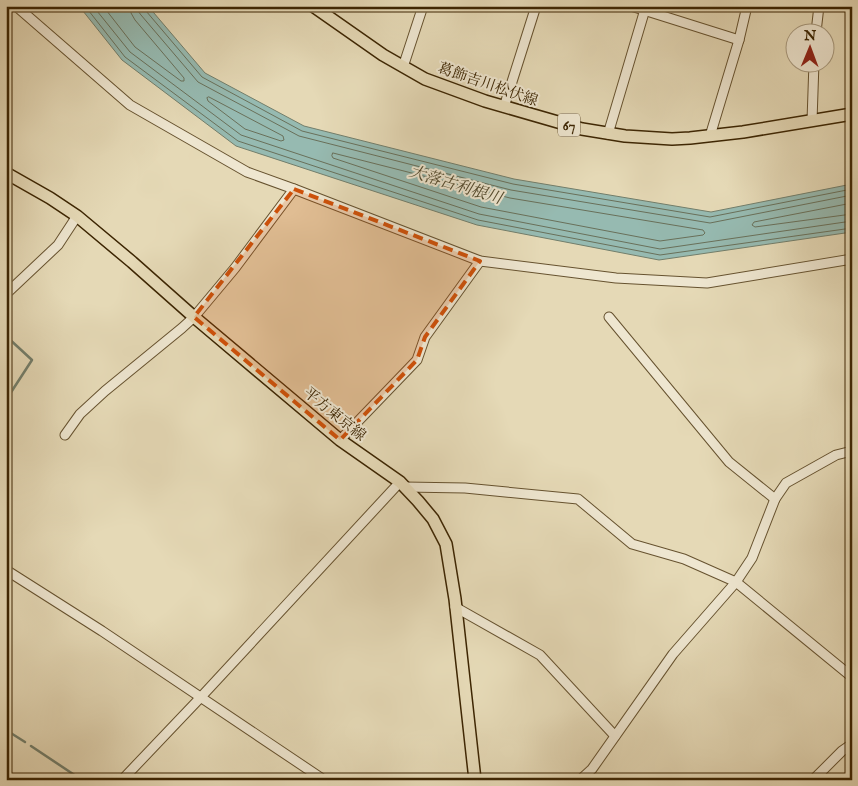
<svg xmlns="http://www.w3.org/2000/svg" width="858" height="786" font-family="'IM FELL English','Noto Serif JP',serif">
  <style>
    .water { fill: #96bab1; stroke: #727e6b }
    .lines { fill: none; stroke-linecap: round; stroke-linejoin: round }
    .shore { stroke: #69705a; stroke-width: 1 }
    .stream { stroke: #727e6b; stroke-width: 2.5 }
    .minor-casing { stroke: #66522f; stroke-width: 11 }
    .major-casing { stroke: #3c2502; stroke-width: 14 }
    .minor { stroke: #eee6d0; stroke-width: 9 }
    .major { stroke: #e5d9b6; stroke-width: 11 }
    .marked { fill: #ce510a; fill-opacity: 0.2; stroke: #ce510a; stroke-width: 4; stroke-dasharray: 10 6; stroke-linejoin: round }
    .labels { text-anchor: middle; stroke-width: 4; stroke-linejoin: round; paint-order: stroke }
    .shield { fill: #eee6d0; stroke: #715f40; stroke-width: 1 }
    .shield-label { font-size: 14px; font-weight: bold; fill: #3c2502 }
    .street-label { font-size: 15px; fill: #3c2502; stroke: #eee6d0 }
    .water-label { font-size: 16px; font-style: italic; fill: #524a2e; stroke: #eee6d0 }
  </style>
  <rect width="100%" height="100%" fill="#e5d9b6"/>
  <filter id="stains"><feTurbulence type="fractalNoise" baseFrequency=".004" numOctaves="4"/><feColorMatrix values="0 0 0 0 .2 0 0 0 0 .09 0 0 0 0 .02 0 0 0 .5 -.17"/></filter>
  <radialGradient id="worn" r=".72"><stop offset=".6" stop-color="#630" stop-opacity="0"/><stop offset="1" stop-color="#630" stop-opacity=".3"/></radialGradient>
  <polygon class="water" points="79,6 148,6 205,73 304,126 514,179 711,212 852,184 852,232 659,260 477,225 236,146 122,60"/>
  <g class="lines">
    <g class="shore">
      <polyline points="85,6 125,57 238,141 478,220 660,255 852,228"/>
      <polyline points="93,6 130,52 241,135 479,214 660,249 852,221"/>
      <polyline points="103,6 135,47 181,81 184,81 184,78 135,20 131,13 131,6"/>
      <polyline points="138,6 138,11 141,15 198,82 299,136 511,190 710,223 852,195"/>
      <polyline points="144,6 146,11 202,77 302,131 513,184 710,217 852,189"/>
      <polygon points="209,97 283,136 284,140 281,141 245,129 208,101 207,98"/>
      <polygon points="333,153 510,198 703,230 705,233 703,235 660,241 481,207 333,158 332,156"/>
      <polyline points="852,203 754,222 752,225 755,227 852,214"/>
    </g>
    <g class="stream">
      <polyline points="6,336 32,360 6,400"/>
      <polyline points="6,730 25,742"/>
      <polyline points="31,746 82,780"/>
    </g>
    <g class="minor-casing">
      <g id="minor">
        <polyline points="16,6 130,105 247,172 294,189 480,261 616,278 707,283 852,259"/>
        <polyline points="631,6 739,40"/>
        <polyline points="816,32 819,6"/>
        <polyline points="403,67 423,6"/>
        <polyline points="504,107 536,6"/>
        <polyline points="812,121 814,62"/>
        <polyline points="608,134 646,6"/>
        <polyline points="710,136 739,40 747,6"/>
        <polyline points="6,294 58,245 77,216"/>
        <polyline points="609,317 729,462 775,499"/>
        <polyline points="65,435 80,414 105,391 182,328 194,317 235,268 294,189"/>
        <polyline points="340,440 417,360 425,337 480,261"/>
        <polyline points="405,487 465,488 578,499 632,544 684,559 736,582 852,677"/>
        <polyline points="6,570 102,631 324,780"/>
        <polyline points="455,607 540,655 615,736"/>
        <polyline points="122,780 201,697 400,482"/>
        <polyline points="580,780 592,769 673,654 736,582 752,558 775,499 786,483 836,455 852,451"/>
        <polyline points="813,780 842,751 852,744"/>
      </g>
    </g>
    <g class="major-casing">
      <g id="major">
        <polyline points="313,6 383,55 425,79 485,101 582,129 625,136 672,139 690,138 743,132 852,114"/>
        <polyline points="6,173 50,198 77,216 132,262 194,317 340,440 400,482 418,501 433,519 446,544 455,599 475,780"/>
      </g>
    </g>
    <use href="#minor" class="minor"/>
    <use href="#major" class="major"/>
  </g>
  <path class="marked" d="M294,189L480,261L425,337L417,360L340,440L194,317Z"/>
  <g class="labels">
    <rect class="shield" x="558" y="113.5" width="22" height="23" rx="4"/>
    <g class="shield-label">
      <text x="569" y="130">67</text>
    </g>
    <g class="street-label">
      <text transform="translate(488 84) rotate(19)" y="5">葛飾吉川松伏線</text>
      <text transform="translate(335 414) rotate(39)" y="5">平方東京線</text>
    </g>
    <g class="water-label">
      <text transform="translate(456 184) rotate(17)" y="6">大落古利根川</text>
    </g>
  </g>
  <rect width="858" height="786" fill="none" stroke="#e5d9b6" stroke-width="25"/>
  <rect x="8" y="8" width="843" height="771" fill="none" stroke="#3c2502" stroke-width="2.5"/>
  <rect x="12" y="12" width="833" height="761" fill="none" stroke="#3c2502"/>
  <g transform="translate(810 48) rotate(1)"><circle r="24" fill="#eee6d0" stroke="#a7997e"/>
  <path d="M0-4L9 19L0 12L-9 19Z" fill="#8f2418"/>
  <text y="-8" font-size="14" font-weight="bold" text-anchor="middle" fill="#3c2502">N</text>
  </g>
  <rect width="100%" height="100%" filter="url(#stains)"/>
  <rect width="100%" height="100%" fill="url(#worn)"/>
</svg>
